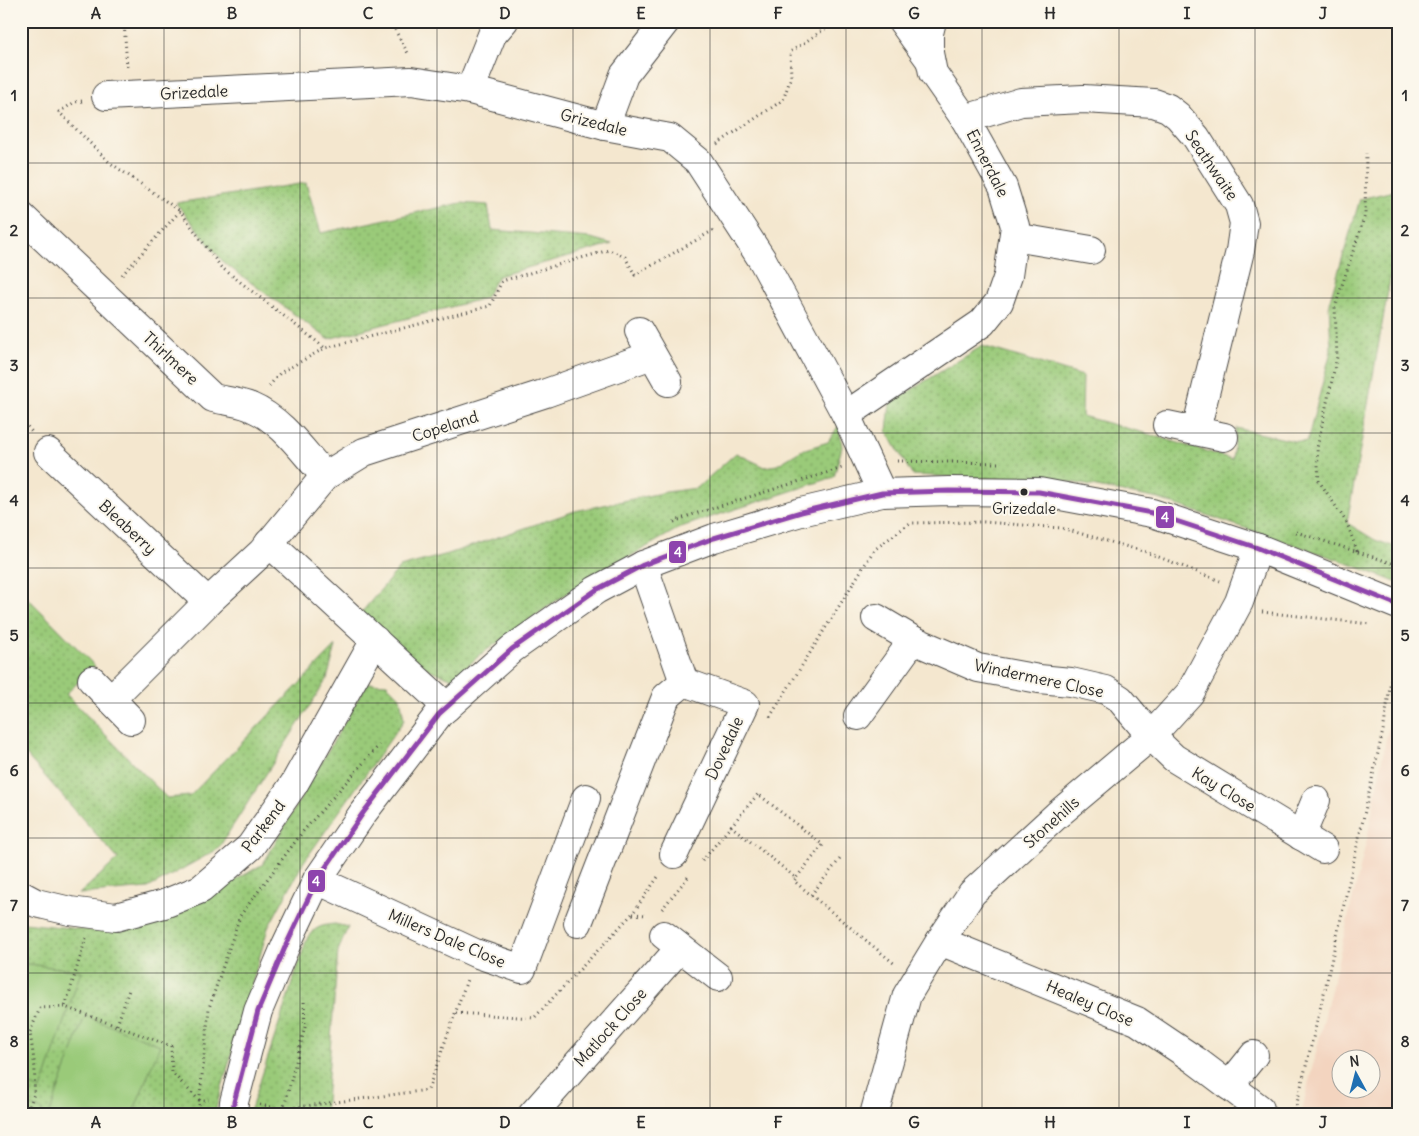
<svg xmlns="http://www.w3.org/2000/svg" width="1419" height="1136" font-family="Delius,sans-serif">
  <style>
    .built { fill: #f3d4bf; fill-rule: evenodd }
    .grass { fill: url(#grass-dots); stroke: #627a52 }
    .park { fill: #9aca79; stroke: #627a52 }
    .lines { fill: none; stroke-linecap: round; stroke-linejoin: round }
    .minor-casing { stroke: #494744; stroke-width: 30 }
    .path { stroke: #494744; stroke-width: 3; stroke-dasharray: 1 4; stroke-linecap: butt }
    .minor { stroke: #fff; stroke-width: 28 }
    .bus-1-casing { stroke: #fbf7ec; stroke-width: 9 }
    .bus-1 { stroke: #8e44ad; stroke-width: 5 }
    .grid { fill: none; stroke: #2b2b2b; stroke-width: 1; stroke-opacity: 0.55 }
    .bus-dot { fill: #2b2b2b; stroke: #fbf7ec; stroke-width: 2 }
    .labels { text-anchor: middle; stroke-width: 4; stroke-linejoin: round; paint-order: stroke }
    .bus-label { font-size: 15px; fill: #2b2b2b; stroke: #fbf7ec }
    .street-label { font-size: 16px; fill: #2b2b2b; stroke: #fbf7ec }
    .line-badge { stroke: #fbf7ec; stroke-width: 2 }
    .badge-label { font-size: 14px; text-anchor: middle; font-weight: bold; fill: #fff }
    .neatline { fill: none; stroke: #2b2b2b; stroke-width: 2 }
    .grid-label { font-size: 16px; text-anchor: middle; font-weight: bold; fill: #2b2b2b }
  </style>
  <defs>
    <pattern id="grass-dots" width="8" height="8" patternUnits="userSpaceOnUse" patternTransform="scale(1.25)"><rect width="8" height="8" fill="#9aca79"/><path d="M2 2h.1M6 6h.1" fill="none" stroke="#7ea463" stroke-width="1.8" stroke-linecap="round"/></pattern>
  </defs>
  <rect width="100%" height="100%" fill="#fbf7ec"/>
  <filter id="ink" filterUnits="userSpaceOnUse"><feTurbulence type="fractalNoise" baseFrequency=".02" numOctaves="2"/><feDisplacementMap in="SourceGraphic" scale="10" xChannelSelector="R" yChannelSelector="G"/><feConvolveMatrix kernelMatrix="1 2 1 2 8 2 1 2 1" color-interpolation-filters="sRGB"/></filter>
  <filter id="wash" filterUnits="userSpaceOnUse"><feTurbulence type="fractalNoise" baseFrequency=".0096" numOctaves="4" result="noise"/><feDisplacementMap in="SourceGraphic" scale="20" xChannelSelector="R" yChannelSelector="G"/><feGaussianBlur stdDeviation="1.12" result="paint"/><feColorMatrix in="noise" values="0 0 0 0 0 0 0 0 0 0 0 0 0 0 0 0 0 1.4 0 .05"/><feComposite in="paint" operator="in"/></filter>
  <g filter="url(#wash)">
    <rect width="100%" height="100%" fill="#f4e7cf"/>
    <path class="built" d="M1398,677V1115H1301L1367,839ZM1342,1058H1372V1088H1342Z"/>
    <g class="grass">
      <polygon points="306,183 321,233 461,203 488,205 492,230 591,238 612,244 498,276 485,298 328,339 224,263 176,203"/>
      <polygon points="1398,190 1398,234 1347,523 1375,540 1398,548 1398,583 1342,561 1159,499 1071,482 912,475 887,431 890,403 982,346 1083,376 1082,416 1155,436 1232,459 1236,428 1294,441 1307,442 1331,351 1329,303 1360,199"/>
      <polygon points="839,425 842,447 834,477 681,527 567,593 480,655 453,679 411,662 360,614 400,567 448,554 575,511 666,492 697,488 736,453 765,467 777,465 802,450 828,442"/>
      <polygon points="21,591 95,666 66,694 167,798 190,796 336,646 327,679 218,849 148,888 79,894 118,859 21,749"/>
      <polygon points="367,683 387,684 400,697 404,720 303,863 268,928 214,1115 21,1115 21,921 24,923 97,931 193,905 263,864"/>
      <path d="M335,924L348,927L338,951L325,1114L249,1115L307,938C315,927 322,925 335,924Z"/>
    </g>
    <g class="park">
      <polygon points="21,963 81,971 41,1090 21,1082"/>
      <polygon points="85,1016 160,1045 132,1115 49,1115"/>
      <polygon points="21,1103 42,1110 40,1115 21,1115"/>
    </g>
  </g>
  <g filter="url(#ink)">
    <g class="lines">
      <g class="minor-casing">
        <g id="minor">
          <polyline points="902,21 930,60"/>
          <polyline points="470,90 492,35 504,21"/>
          <polyline points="106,96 411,81 470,90 605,126 670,138 698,161 763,261 846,415 882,493"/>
          <polyline points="965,119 1021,102 1083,99 1154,103 1168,108 1178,116 1196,137 1239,205 1244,223 1240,251 1196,430"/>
          <polyline points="605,126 624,75 666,21"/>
          <path d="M21,216L213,398C226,401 240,402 251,407C282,420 303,452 325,476"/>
          <polyline points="1014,237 1091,250"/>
          <polyline points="639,331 668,382"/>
          <polyline points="846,415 982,323 999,302 1008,276 1015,226 1003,187 965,119 933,73 929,53 929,33 932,21"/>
          <polyline points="1167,425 1224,437"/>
          <polyline points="48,452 208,602"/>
          <polyline points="269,543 447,707"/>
          <polyline points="643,565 684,682 745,704 674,854"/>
          <polyline points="876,618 913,640 978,668 1039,679 1071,682 1106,690 1120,699 1151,736 1174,758 1323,849"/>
          <polyline points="92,680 131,720"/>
          <polyline points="111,699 208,602 262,552 325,476 364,452 546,393 652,355"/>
          <polyline points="858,716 913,640"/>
          <polyline points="1301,836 1316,800"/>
          <polyline points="317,880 475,953 522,969 586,798"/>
          <polyline points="21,895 36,903 70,911 116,917 164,904 201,889 250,847 294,784 375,640"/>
          <polyline points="578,923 666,697 684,682"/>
          <polyline points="664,935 718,977"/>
          <polyline points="940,941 1137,1021 1195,1060 1260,1109"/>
          <polyline points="1229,1086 1254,1055"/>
          <polyline points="233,1115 234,1102 258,1011 286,945 317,880 363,813 439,714 512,649 596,590 643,565 714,538 801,512 882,493 949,491 1039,492 1152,513 1258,548 1398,605"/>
          <polyline points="532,1115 680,948"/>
          <polyline points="874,1115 907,995 940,941 972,893 1057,815 1151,736 1190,693 1239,602 1258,548"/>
        </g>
      </g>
      <g class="path">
        <polyline points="124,21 127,68"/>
        <polyline points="390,21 409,55"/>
        <polyline points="82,101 75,102 59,112 109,162 180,211"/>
        <polyline points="717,144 783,100 791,77 790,52 837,21"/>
        <polyline points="122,275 180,211 221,267 325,348"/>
        <polyline points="269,386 280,373 325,348 490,306 502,281 609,250 625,257 635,275 714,230"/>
        <polyline points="21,419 32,432"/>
        <polyline points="897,461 998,463"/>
        <polyline points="674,522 688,516 842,468"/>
        <polyline points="1296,532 1398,565"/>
        <polyline points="1357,551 1347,523 1319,481 1317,448 1337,357 1335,307 1365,215 1366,153"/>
        <polyline points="1262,612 1370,624"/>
        <polyline points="770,717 874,550 910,523 984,522 1061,528 1146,552 1220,581"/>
        <polyline points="731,826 758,794 823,845 796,878"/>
        <polyline points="702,861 731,826 796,878 794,881 896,965"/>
        <polyline points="811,895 840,859"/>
        <polyline points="662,909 688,877"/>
        <polyline points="633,914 647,915"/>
        <polyline points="86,938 65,1007 171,1046 172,1073 199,1100 209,1100"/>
        <polyline points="456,1013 534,1018 633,913 660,874"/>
        <polyline points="117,1025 129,990"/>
        <polyline points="260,1105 283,1109 428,1090 468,977"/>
        <polyline points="26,1115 34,1094 35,1068 30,1032 40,1008 65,1007"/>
        <polyline points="198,1115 209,1008 240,916 304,830 379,745"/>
        <polyline points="282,1115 305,1027 304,1000"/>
        <polyline points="1294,1115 1325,989 1384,726 1398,632"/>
      </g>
      <use href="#minor" class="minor"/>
      <g class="bus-1-casing">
        <polyline id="bus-1" points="233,1115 234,1102 258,1011 286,945 317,880 363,813 439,714 512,649 596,590 643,565 714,538 801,512 882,493 949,491 1039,492 1152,513 1258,548 1398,605"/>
      </g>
      <use href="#bus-1" class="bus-1"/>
    </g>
  </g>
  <path class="grid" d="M164,21V1115M300,21V1115M437,21V1115M573,21V1115M710,21V1115M846,21V1115M982,21V1115M1119,21V1115M1255,21V1115M21,163H1398M21,298H1398M21,433H1398M21,568H1398M21,703H1398M21,838H1398M21,973H1398"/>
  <circle class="bus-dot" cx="1024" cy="492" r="4.5"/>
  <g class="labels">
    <g class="bus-label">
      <text x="1024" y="514">Grizedale</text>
    </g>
    <g class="street-label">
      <text transform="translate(194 92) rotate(-3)" y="6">Grizedale</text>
      <text transform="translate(594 122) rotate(14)" y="6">Grizedale</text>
      <text transform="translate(988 163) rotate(63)" y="6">Ennerdale</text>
      <text transform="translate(1212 165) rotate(56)" y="6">Seathwaite</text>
      <text transform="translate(171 358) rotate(43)" y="6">Thirlmere</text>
      <text transform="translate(445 426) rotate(-18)" y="6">Copeland</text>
      <text transform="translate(128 527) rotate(43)" y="6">Bleaberry</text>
      <text transform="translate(1039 678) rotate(12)" y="6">Windermere Close</text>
      <text transform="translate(724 748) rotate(-65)" y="6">Dovedale</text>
      <text transform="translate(1224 789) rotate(31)" y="6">Kay Close</text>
      <text transform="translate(1051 822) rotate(-42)" y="6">Stonehills</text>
      <text transform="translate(263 826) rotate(-53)" y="6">Parkend</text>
      <text transform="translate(447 938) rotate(23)" y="6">Millers Dale Close</text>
      <text transform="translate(1090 1003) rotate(23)" y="6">Healey Close</text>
      <text transform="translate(610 1027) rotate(-48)" y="6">Matlock Close</text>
    </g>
  </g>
  <g class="line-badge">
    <rect x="1155" y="505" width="20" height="24" rx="5" fill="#8e44ad"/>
    <rect x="668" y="540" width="19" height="24" rx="5" fill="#8e44ad"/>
    <rect x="307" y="869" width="19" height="24" rx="5" fill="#8e44ad"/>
  </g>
  <g class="badge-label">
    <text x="1165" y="522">4</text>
    <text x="678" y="557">4</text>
    <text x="316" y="886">4</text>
  </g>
  <rect width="1419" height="1136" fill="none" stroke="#fbf7ec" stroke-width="55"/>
  <g transform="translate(1356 1074) rotate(353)"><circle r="24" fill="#fbf7ec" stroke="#a8a59f"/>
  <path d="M0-4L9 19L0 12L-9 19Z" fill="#1f6fb2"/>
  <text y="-8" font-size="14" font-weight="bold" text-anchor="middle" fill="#2b2b2b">N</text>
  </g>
  <rect x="28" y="28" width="1364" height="1080" class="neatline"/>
  <g class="grid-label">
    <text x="96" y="19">A</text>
    <text x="232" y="19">B</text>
    <text x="368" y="19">C</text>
    <text x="505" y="19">D</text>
    <text x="641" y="19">E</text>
    <text x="778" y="19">F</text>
    <text x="914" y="19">G</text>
    <text x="1050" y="19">H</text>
    <text x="1187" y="19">I</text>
    <text x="1323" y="19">J</text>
    <text x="14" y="101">1</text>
    <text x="1405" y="101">1</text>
    <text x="14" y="236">2</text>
    <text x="1405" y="236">2</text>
    <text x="14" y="371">3</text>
    <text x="1405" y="371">3</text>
    <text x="14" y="506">4</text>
    <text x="1405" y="506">4</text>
    <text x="14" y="641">5</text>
    <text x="1405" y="641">5</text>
    <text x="14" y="776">6</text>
    <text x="1405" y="776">6</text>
    <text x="14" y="911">7</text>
    <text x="1405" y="911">7</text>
    <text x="14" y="1047">8</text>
    <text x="1405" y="1047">8</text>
    <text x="96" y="1128">A</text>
    <text x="232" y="1128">B</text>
    <text x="368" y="1128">C</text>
    <text x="505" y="1128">D</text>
    <text x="641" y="1128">E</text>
    <text x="778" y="1128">F</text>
    <text x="914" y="1128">G</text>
    <text x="1050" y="1128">H</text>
    <text x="1187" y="1128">I</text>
    <text x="1323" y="1128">J</text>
  </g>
</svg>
